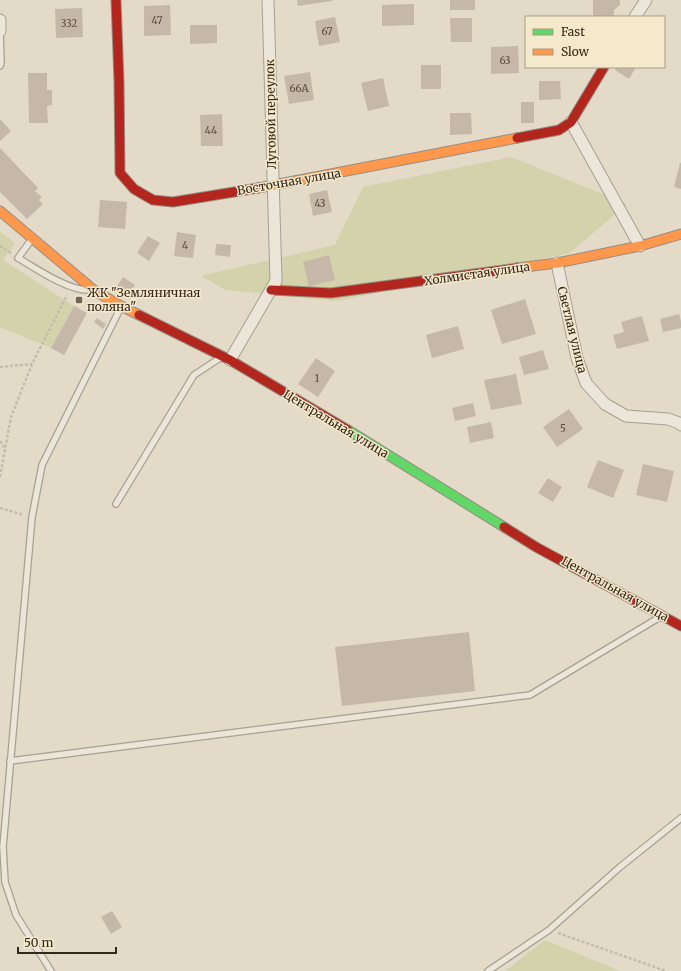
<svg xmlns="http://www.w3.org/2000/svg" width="681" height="971" font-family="Merriweather,serif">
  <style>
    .green { fill: #d3d2aa }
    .building { fill: #c6b8a9 }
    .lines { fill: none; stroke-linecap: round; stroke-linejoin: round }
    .lane-casing { stroke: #a79f92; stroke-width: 8 }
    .street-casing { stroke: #a79f92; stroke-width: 13 }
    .fast-casing { stroke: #978e82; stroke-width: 11 }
    .slow-casing { stroke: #978e82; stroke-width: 11 }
    .jam-casing { stroke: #978e82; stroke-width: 11 }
    .path { stroke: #c3bcb1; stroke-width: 2.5; stroke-dasharray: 3 2; stroke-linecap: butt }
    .lane { stroke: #ebe5da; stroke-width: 5.5 }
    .street { stroke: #ebe5da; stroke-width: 11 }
    .fast { stroke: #63d668; stroke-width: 9 }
    .slow { stroke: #ff974d; stroke-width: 9 }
    .jam { stroke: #b3261e; stroke-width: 9 }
    .poi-dot { fill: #726658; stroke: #f5e9cc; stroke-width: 1.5 }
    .labels { text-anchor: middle; stroke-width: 3; stroke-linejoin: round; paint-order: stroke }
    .number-label { font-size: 10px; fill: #594b3e }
    .street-label { font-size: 12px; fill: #35271b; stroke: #f5e9cc }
    .poi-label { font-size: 12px; fill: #35271b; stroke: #f5e9cc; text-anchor: start }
  </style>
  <rect width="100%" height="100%" fill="#e3dac8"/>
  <g class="green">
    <polygon points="511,157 627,204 570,253 337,301 226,290 201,276 335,245 363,187"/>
    <polygon points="0,232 15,243 3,260 74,306 51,348 0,327"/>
    <polygon points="545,940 620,971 505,971"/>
  </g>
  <g class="building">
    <polygon points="297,0 332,0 332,1 298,6"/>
    <rect x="450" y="0" width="25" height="10"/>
    <polygon points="593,0 620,0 620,5 614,10 614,17 593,17"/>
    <polygon points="414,4 414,25 382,26 382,5"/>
    <polygon points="170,5 171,35 144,36 144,6"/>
    <polygon points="82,8 83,37 56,38 55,9"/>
    <polygon points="335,17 340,42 319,46 315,21"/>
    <polygon points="450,18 472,18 472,42 451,42"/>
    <polygon points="190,25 217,25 217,43 190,44"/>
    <polygon points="518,46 519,73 491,74 491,47"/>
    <rect x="421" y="65" width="20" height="24"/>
    <polygon points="617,67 636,67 629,79 615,70"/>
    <polygon points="310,72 314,100 289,104 284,76"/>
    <polygon points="28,73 47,73 47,90 52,90 52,105 47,106 48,123 29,123"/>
    <polygon points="383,78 389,106 368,111 361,83"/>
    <polygon points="539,81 560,81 561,99 539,100"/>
    <rect x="521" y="102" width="13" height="21"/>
    <polygon points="450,113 471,113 472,134 450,135"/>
    <polygon points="222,114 223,146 201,146 200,115"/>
    <polygon points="0,119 11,131 0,141"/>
    <polygon points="0,148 38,188 35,191 42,197 39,200 43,204 27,219 0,192"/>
    <polygon points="680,163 681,163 681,189 674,187"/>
    <polygon points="327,190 332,212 313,216 309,194"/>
    <polygon points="100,200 127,202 125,229 98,227"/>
    <polygon points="177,232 196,235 193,258 174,256"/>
    <polygon points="148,236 160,243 149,261 137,253"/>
    <polygon points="216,244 231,245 230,257 215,255"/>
    <polygon points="329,255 335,280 309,286 303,262"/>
    <polygon points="123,277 135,285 128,295 116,288"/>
    <polygon points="525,299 536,334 502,344 491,310"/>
    <polygon points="74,306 87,313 64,355 51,348"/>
    <polygon points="679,314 681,321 681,328 663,332 660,319"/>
    <polygon points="642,316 649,341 617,349 613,335 624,332 621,322"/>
    <polygon points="97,318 106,324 103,329 94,322"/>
    <polygon points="458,326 464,349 432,358 426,335"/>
    <polygon points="543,350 549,369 524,375 519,357"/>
    <polygon points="316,358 335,371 318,397 298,384"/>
    <polygon points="516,374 522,404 491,410 484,380"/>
    <polygon points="473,403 476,416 455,421 452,408"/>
    <polygon points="569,409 583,429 557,447 543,427"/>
    <polygon points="491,422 494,438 470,443 467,427"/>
    <polygon points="598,460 624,470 613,498 587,487"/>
    <polygon points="643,464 674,471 667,502 636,495"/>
    <polygon points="548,478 562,487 553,502 538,493"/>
    <polygon points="469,632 475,691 342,706 335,647"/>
    <polygon points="112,911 122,927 111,934 101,917"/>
  </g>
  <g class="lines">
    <g class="lane-casing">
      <g id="lane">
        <polyline points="0,66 1,63 0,31"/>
        <path d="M32,239L18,258C37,269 67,290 88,290"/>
        <polyline points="116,504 194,375 220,358"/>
        <polyline points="10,761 530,695 660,617"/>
        <polyline points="51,971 16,915 5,882 3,847 32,517 42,465 121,307"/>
        <polyline points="488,971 549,930 620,867 681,818"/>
      </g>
    </g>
    <g class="street-casing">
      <g id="street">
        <polyline points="635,17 646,0"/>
        <polyline points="0,20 0,31"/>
        <polyline points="571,122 640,246"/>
        <polyline points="557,263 577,358 586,383 605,404 626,416 668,419 679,423 681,425"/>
        <polyline points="230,360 276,281 268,0"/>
      </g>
    </g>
    <g class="fast-casing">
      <polyline id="fast" points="348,430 504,527"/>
    </g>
    <g class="slow-casing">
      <g id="slow">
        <polyline points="258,188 517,138"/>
        <polyline points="0,211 95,291 121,306 139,315"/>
        <polyline points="517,268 557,263 640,246 681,234"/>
      </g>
    </g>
    <g class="jam-casing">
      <g id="jam">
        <polyline points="116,0 119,82 120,173 134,189 153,200 173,202 258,188"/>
        <polyline points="517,138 559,130 571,122 604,67"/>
        <polyline points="271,290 331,293 517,268"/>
        <polyline points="139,315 230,360 348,430"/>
        <polyline points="504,527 536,547 681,626"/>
      </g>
    </g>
    <g class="path">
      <polyline points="0,246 11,253"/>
      <polyline points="0,367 32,364"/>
      <polyline points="0,441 5,449"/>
      <polyline points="0,477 11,417 32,364 67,295"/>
      <polyline points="0,508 24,515"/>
      <polyline points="558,933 666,971"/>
    </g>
    <use href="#lane" class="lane"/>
    <use href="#street" class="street"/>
    <use href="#fast" class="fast"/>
    <use href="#slow" class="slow"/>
    <use href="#jam" class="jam"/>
  </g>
  <rect class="poi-dot" x="75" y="296" width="8" height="8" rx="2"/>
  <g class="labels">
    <g class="number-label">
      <text x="157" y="24">47</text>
      <text x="69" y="27">332</text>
      <text x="327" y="35">67</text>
      <text x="505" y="64">63</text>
      <text x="299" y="92">66А</text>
      <text x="211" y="134">44</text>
      <text x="320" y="207">43</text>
      <text x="185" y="249">4</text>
      <text x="317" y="382">1</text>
      <text x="563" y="432">5</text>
    </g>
    <g class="street-label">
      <text transform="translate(271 114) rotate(-91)" y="4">Луговой переулок</text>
      <text transform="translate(289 182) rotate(-10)" y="4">Восточная улица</text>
      <text transform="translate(477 274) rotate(-8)" y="4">Холмистая улица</text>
      <text transform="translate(572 330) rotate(76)" y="4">Светлая улица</text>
      <text transform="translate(336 424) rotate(31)" y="4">Центральная улица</text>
      <text transform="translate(615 589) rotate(29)" y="4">Центральная улица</text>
    </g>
    <g class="poi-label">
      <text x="87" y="297">ЖК "Земляничная<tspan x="87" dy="14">поляна"</tspan></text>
    </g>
  </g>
  <rect x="525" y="16" width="140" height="52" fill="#f5e9cc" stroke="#a89b85"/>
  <rect x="533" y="29" width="20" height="6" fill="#63d668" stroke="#a89b85"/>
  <text x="561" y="36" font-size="12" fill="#35271b">Fast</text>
  <rect x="533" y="49" width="20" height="6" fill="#ff974d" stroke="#a89b85"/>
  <text x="561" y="56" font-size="12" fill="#35271b">Slow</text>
  <path d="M18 947v6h98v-6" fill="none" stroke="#35271b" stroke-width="2"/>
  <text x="24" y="947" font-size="12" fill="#35271b" stroke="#f5e9cc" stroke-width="3" paint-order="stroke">50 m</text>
</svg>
